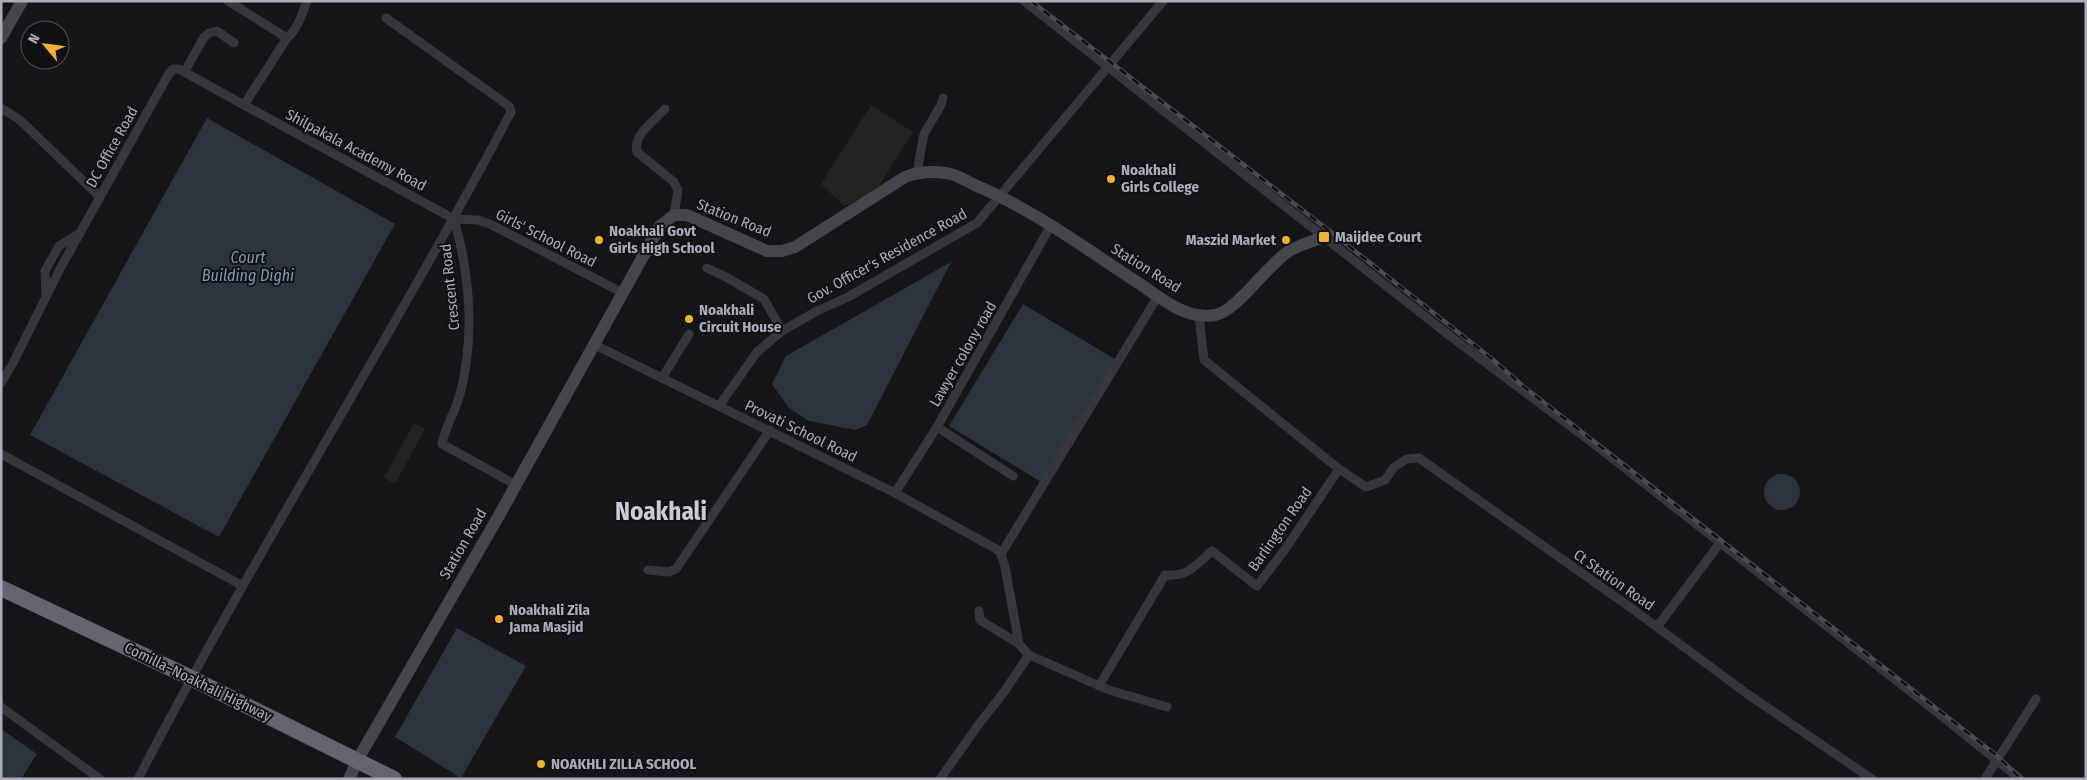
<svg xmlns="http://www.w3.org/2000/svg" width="2087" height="780" font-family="'Fira Sans Condensed',sans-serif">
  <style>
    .green { fill: #1e261f }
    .water { fill: #2c353c }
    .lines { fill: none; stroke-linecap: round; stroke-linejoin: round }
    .street { stroke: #37383d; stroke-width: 9 }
    .secondary { stroke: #45474d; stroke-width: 12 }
    .highway { stroke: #63666e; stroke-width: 16 }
    .rail-casing { stroke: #4a4c52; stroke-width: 4.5 }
    .rail { stroke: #111113; stroke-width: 2.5; stroke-dasharray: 8; stroke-linecap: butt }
    .poi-dot { fill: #f2b134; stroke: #111113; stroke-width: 2 }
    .labels { text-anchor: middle; stroke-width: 4; stroke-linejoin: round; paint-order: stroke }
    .street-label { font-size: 15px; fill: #a8adb8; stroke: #111113 }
    .poi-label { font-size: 15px; font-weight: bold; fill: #a8adb8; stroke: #111113; text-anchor: start }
    .water-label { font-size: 16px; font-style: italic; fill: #7f9bb3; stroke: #111113 }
    .town-label { font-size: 25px; font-weight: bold; fill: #c9ccd4; stroke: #111113 }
  </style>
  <rect width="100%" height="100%" fill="#161618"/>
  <g class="green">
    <polygon points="871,105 913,132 875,192 844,206 821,184"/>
    <polygon points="414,423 425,429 395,484 384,478"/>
  </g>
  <g class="water">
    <polygon points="207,118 395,224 219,537 30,435"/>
    <polygon points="951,262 867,425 855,430 809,421 789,408 772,384 786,356"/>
    <polygon points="1023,304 1115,359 1041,482 949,426"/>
    <circle cx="1782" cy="492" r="18"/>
    <polygon points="457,628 526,666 461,778 395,737"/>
    <polygon points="1,729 37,754 21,779 1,779"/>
  </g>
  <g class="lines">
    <g class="street">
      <path d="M228,1L287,38C298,29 302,14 307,1"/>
      <polyline points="1024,1 1450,336 1594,444 1943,717 2020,779"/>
      <polyline points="185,71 204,37 209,33 217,31 234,43"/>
      <polyline points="244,105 454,219 478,220 492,225 623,293"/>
      <polyline points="1,108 20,120 100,197"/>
      <path d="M665,109C655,120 632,135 637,152L674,182L678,190L674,215"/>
      <polyline points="917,172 924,134 941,105 943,98"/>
      <path d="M454,219C470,275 475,337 460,394C456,411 445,426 442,444L516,485"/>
      <polyline points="707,268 726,277 764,299 782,331"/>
      <polyline points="46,297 45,271 59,246 80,233"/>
      <polyline points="595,345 895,493 998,550 1001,554 1005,567 1019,644 1029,655 1109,690 1167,707"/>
      <polyline points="662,378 689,334"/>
      <polyline points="1,383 13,363 61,267 168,75 173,69 179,69 244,105 287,38"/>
      <polyline points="719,406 757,352 782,331 817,311 848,297 977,223 1163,1"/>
      <polyline points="937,427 1013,476"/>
      <polyline points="1,454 243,586"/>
      <polyline points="1339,469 1366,487 1385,480 1394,467 1407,459 1419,458 1634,610 1746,693 1872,779"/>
      <polyline points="895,493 937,427 1051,225"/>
      <polyline points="1001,554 1158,296"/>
      <polyline points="648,570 668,572 676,569 770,430"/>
      <polyline points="979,611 980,620 1019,644"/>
      <polyline points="1657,627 1720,543"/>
      <path d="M1099,686L1165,575C1189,577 1194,566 1212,551L1257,586L1286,548L1339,469L1204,360L1199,315"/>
      <polyline points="1,707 100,779"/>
      <path d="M138,779C255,552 392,337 511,112L509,106L386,18"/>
      <polyline points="940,779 979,724 1004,692 1029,655"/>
      <polyline points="1985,779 2036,699"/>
    </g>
    <g class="secondary">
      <polyline points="1,38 22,1"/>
      <path d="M349,779L358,759L497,519L660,226L674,215H687L767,251H782L795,247L905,177C918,172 932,171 946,173C956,174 968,182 977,186C1036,211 1087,250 1140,284C1162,299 1186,320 1215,315C1237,311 1267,265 1289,251C1299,245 1313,241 1324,237"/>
    </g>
    <polyline class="highway" points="1,588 185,675 394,779"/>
    <g class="rail-casing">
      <polyline id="rail" points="1031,1 1327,229 1492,359 1524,387 1996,755 2021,779"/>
    </g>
    <use href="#rail" class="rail"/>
  </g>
  <g class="poi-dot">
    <circle cx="1111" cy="179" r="5"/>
    <rect x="1318" y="231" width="12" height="12" rx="2.5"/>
    <circle cx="599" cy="240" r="5"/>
    <circle cx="1286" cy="240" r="5"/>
    <circle cx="689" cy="319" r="5"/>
    <circle cx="499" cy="619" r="5"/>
    <circle cx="541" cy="764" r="5"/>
  </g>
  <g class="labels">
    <g class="street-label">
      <text transform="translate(112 147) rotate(-61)" y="5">DC Office Road</text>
      <text transform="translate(356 150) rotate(28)" y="5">Shilpakala Academy Road</text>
      <text transform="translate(734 218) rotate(22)" y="5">Station Road</text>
      <text transform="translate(546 238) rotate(27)" y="5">Girls' School Road</text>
      <text transform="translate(887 256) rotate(-29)" y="5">Gov. Officer's Residence Road</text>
      <text transform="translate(1146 268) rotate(32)" y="5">Station Road</text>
      <text transform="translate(450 287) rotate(-96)" y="5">Crescent Road</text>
      <text transform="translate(963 354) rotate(-60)" y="5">Lawyer colony road</text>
      <text transform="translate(801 431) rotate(26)" y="5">Provati School Road</text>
      <text transform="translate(1280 529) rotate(-55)" y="5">Barlington Road</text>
      <text transform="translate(463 544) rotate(-60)" y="5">Station Road</text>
      <text transform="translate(1614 580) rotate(35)" y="5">Ct Station Road</text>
      <text transform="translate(198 682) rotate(26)" y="5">Comilla–Noakhali Highway</text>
    </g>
    <g class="poi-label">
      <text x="1121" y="175">Noakhali<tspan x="1121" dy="17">Girls College</tspan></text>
      <text x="609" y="236">Noakhali Govt<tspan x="609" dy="17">Girls High School</tspan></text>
      <text x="1335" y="242">Maijdee Court</text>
      <text x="1276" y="245" text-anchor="end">Maszid Market</text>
      <text x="699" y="315">Noakhali<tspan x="699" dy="17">Circuit House</tspan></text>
      <text x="509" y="615">Noakhali Zila<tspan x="509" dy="17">Jama Masjid</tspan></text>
      <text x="551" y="769">NOAKHLI ZILLA SCHOOL</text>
    </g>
    <g class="water-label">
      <text x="248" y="263">Court<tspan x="248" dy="18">Building Dighi</tspan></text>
    </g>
    <g class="town-label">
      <text x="661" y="520">Noakhali</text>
    </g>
  </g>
  <rect width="2087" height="780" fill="none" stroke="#a8adb8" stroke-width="5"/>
  <g transform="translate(45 45) rotate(299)"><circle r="24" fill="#111113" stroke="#4d4f55"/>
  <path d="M0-4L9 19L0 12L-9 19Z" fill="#f2b134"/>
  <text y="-8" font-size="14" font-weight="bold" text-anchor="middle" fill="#a8adb8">N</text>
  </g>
</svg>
